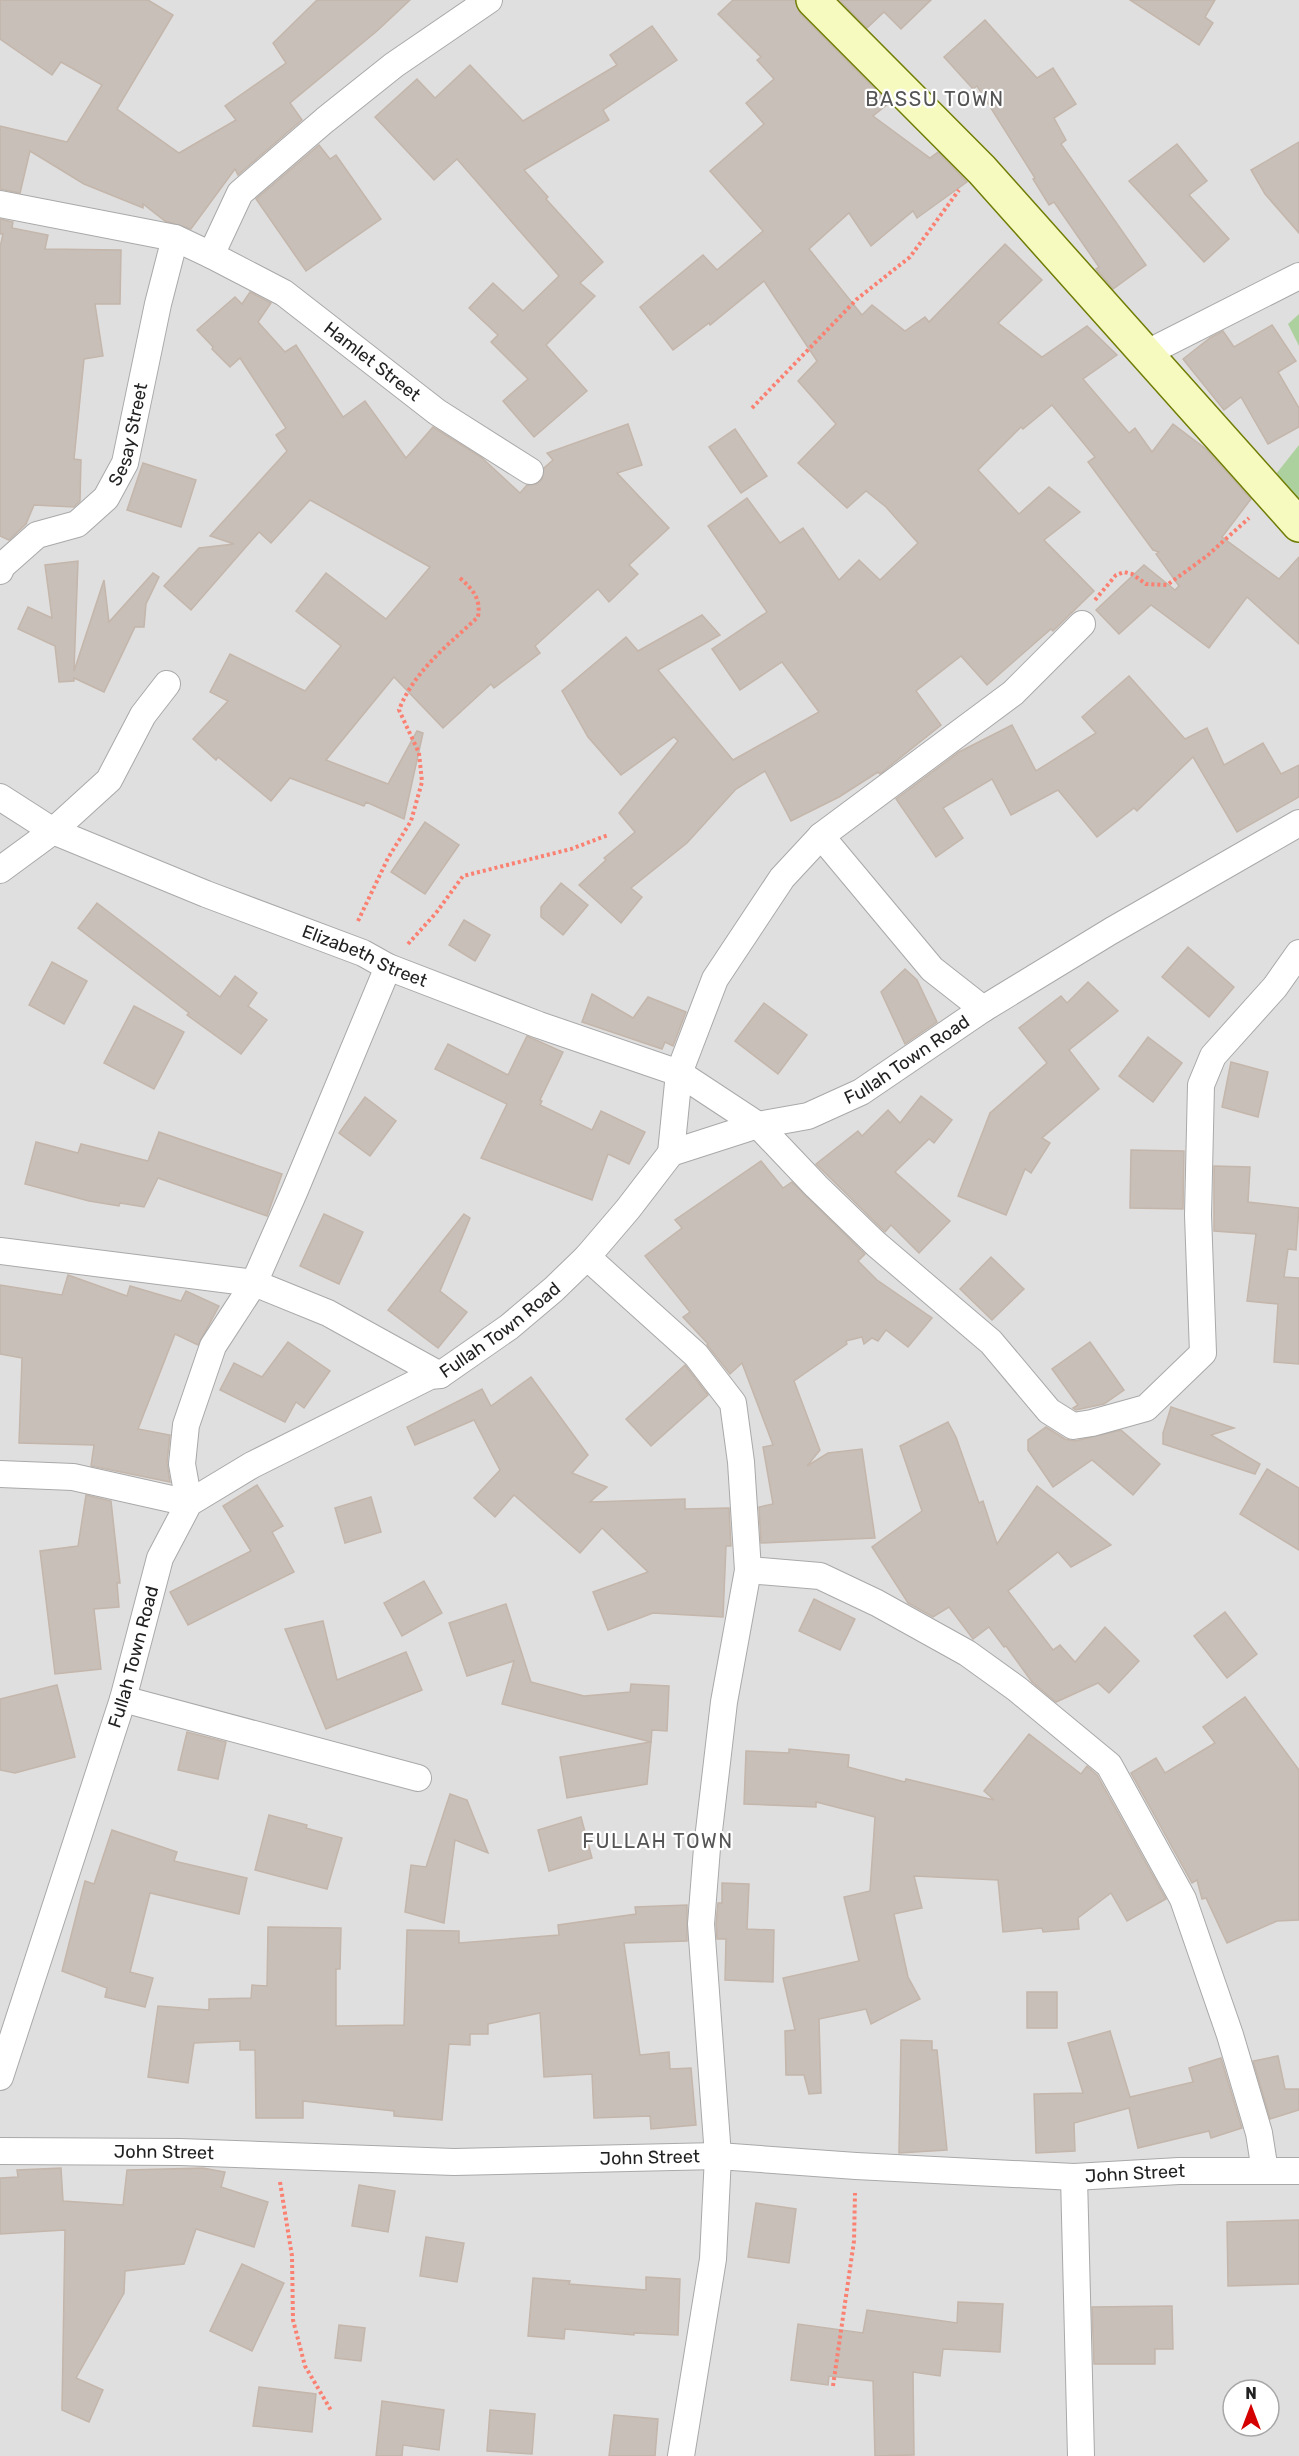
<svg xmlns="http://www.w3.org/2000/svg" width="1299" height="2456" font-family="Rubik,sans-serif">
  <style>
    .residential { fill: #e0dfdf; fill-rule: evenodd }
    .forest { fill: #add19e }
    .building { fill: #c7bfb8; stroke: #c4b6ab; stroke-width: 1.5 }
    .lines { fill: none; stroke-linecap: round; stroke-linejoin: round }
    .street-casing { stroke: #a9a9a9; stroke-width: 28 }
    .secondary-casing { stroke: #707d05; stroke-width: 36 }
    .path { stroke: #fa8072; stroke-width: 4; stroke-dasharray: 3 3; stroke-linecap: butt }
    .street { stroke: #fff; stroke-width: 26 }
    .secondary { stroke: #f7fabf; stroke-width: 33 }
    .labels { text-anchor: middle; stroke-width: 4.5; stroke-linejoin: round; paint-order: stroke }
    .street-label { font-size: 18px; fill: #222; stroke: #fff }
    .neighbourhood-label { font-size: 20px; letter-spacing: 1.5px; fill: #555; stroke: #fff }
  </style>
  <rect width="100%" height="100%" fill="#f2efe9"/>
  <path class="residential" d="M0,0H1299V2456H0ZM1233,2390H1269V2426H1233Z"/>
  <g class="forest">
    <polygon points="1299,314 1299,346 1288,324"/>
    <polygon points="1299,445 1299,502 1276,474"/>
  </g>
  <g class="building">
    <polygon points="0,0 148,0 173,15 117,109 179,153 236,120 225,106 286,63 273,43 317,0 410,0 377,31 290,103 302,120 238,175 235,169 191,229 165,221 143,204 143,208 84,184 30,151 20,193 0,189 0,126 67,142 102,85 61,62 52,75 0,39"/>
    <polygon points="733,0 795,0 800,13 889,103 873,116 930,158 938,152 967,182 917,218 913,211 871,246 849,213 809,249 862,315 872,305 905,331 925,317 929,322 1005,244 1042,280 998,323 1042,357 1087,326 1117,355 1083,379 1129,433 1135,428 1152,452 1173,424 1206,449 1251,499 1222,537 1279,579 1299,557 1299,644 1247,597 1209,648 1151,605 1119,634 1096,610 1144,565 1175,590 1179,586 1156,554 1159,552 1153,550 1088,462 1095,457 1052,405 1023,429 1021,427 978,470 1019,514 1049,487 1080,512 1044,540 1094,591 1053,631 1051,629 987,685 961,656 916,691 941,725 880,774 878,772 839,797 791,821 765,771 736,789 687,843 631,888 642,897 621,923 579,885 606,860 604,858 635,832 619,813 678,741 674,737 621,775 588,737 562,691 626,637 638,651 702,615 720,635 658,670 733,760 819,712 782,662 740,690 712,649 767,612 708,526 747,498 780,543 803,528 839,580 859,560 880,580 918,543 886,507 866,491 847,508 798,463 836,424 798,381 817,361 764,281 710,325 709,323 673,350 640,307 703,255 717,270 763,231 710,171 764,124 746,103 774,79 757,60 761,57 718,14"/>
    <polygon points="839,0 931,0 901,29 884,12 867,28"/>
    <polygon points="1130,0 1215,0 1205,17 1213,23 1199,45"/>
    <polygon points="985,20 1037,78 1053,68 1076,104 1054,118 1066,140 1061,144 1146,265 1113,289 1096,269 1099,267 1054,202 1049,205 1033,179 1035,178 977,86 973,89 944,57"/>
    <polygon points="652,26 677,60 603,110 609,120 524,170 548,197 546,199 603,262 580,283 595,296 546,345 587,391 534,437 503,401 528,379 491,342 498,335 469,308 493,283 523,311 559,276 457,159 434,180 375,117 417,79 435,98 470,65 523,121 617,65 610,55"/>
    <polygon points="1299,142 1299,233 1265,194 1251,170"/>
    <polygon points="1177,144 1207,181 1189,195 1229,239 1204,262 1129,181"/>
    <polygon points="319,145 330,159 336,155 381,219 306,271 256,199"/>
    <polygon points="0,219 13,222 12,228 48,235 45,249 121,250 120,304 95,304 103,356 84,359 74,459 81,460 80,501 74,507 34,505 26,524 9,540 0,536 0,247 3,234 0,234"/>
    <polygon points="250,292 271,303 258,322 285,352 296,345 343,417 365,401 406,458 433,427 481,457 520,493 527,485 536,484 542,479 544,468 553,460 547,453 628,424 642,465 617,473 669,528 629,565 638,574 609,602 598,589 535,646 540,653 494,688 491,684 443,728 394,677 326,760 388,784 417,731 423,733 404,819 366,802 364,806 290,778 271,801 218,757 216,760 193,739 228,701 210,692 230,654 305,691 341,646 296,611 326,573 386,619 430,567 310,500 271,543 259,532 191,610 164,586 199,548 234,544 210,536 287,451 276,435 286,428 240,358 230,367 212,349 213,347 197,330 235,297 242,304"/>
    <polygon points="1272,325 1296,361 1278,372 1299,408 1299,427 1268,444 1241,397 1224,410 1183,359 1210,338 1223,331 1234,347"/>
    <polygon points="735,429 767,476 741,493 709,447"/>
    <polygon points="143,463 196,480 181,527 127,510"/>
    <polygon points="78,561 74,671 104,580 109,622 153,573 159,577 146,604 144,627 135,627 104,692 74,678 74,681 59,682 55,646 18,629 28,607 52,618 45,565"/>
    <polygon points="1129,676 1185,739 1207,728 1224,765 1263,743 1281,774 1299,765 1299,797 1237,832 1193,757 1137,811 1134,808 1097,837 1058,790 1011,815 992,779 943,808 963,838 936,857 896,799 959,752 1012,725 1036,771 1096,733 1082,717"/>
    <polygon points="425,822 459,845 425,894 391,872"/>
    <polygon points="561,883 588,905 563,935 541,917 541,907"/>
    <polygon points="97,903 220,997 235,976 257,993 248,1006 267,1020 241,1054 187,1015 189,1013 78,928"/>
    <polygon points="464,920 490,935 475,961 449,945"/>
    <polygon points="1188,947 1234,987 1209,1017 1162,977"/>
    <polygon points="52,962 87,981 64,1024 29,1005"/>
    <polygon points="905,969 917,980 937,1022 905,1044 881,992"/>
    <polygon points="1088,982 1118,1011 1069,1050 1099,1089 1042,1138 1050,1143 1031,1173 1025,1169 1006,1215 958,1196 990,1113 1047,1063 1019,1028 1061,996 1067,1003"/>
    <polygon points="592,994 633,1018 648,997 686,1012 673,1046 665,1042 662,1049 582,1022"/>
    <polygon points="764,1003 807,1035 778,1074 735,1041"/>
    <polygon points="134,1006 184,1032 154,1089 104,1063"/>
    <polygon points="527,1036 563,1052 540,1100 542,1101 540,1105 592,1130 601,1111 645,1132 629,1164 608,1154 592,1200 481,1158 507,1104 435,1069 448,1044 508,1075"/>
    <polygon points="1148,1037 1182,1063 1153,1102 1119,1076"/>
    <polygon points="1231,1062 1268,1072 1258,1117 1222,1107"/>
    <polygon points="921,1096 952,1120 934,1143 929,1139 895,1172 950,1221 919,1253 891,1225 885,1232 816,1164 858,1131 862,1136 888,1110 900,1123"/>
    <polygon points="365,1097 396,1121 370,1156 339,1133"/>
    <polygon points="159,1132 282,1174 267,1216 158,1178 144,1207 120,1203 119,1206 89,1201 25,1184 36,1142 78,1153 81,1144 148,1161"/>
    <polygon points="1131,1150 1184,1151 1183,1209 1130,1208"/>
    <polygon points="761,1161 783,1188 792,1182 865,1254 858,1261 877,1280 932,1318 908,1347 886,1330 878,1341 872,1338 864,1344 862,1337 846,1341 847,1344 794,1381 820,1450 807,1466 828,1453 862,1449 875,1538 761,1543 759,1507 773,1504 763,1447 773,1445 742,1363 730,1374 707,1345 708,1344 683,1317 690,1312 645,1256 682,1228 675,1220"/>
    <polygon points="1214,1166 1250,1167 1248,1202 1299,1208 1296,1250 1288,1249 1284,1277 1299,1278 1299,1364 1274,1362 1278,1304 1247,1301 1256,1234 1214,1231"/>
    <polygon points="324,1214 363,1232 339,1284 300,1266"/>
    <polygon points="464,1214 470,1218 440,1291 467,1312 438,1348 388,1310"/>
    <polygon points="991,1257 1024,1289 992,1320 960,1289"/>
    <polygon points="68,1275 127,1296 130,1286 181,1301 186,1291 219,1306 198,1345 175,1334 138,1429 170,1435 167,1463 170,1482 91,1466 94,1445 19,1443 22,1358 0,1354 0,1285 62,1295"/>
    <polygon points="288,1342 330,1371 304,1408 296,1402 285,1422 220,1390 234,1363 262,1377"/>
    <polygon points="1090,1342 1124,1390 1104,1404 1076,1410 1073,1408 1078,1405 1052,1369"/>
    <polygon points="685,1365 708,1395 651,1446 626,1419"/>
    <polygon points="531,1377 588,1455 572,1473 607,1487 590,1502 685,1499 685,1509 729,1508 731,1546 726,1546 723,1617 653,1613 608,1630 593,1592 648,1572 602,1528 580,1553 514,1495 495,1517 474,1498 500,1470 474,1420 415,1445 407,1427 482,1389 491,1406"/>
    <polygon points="1171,1407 1234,1428 1211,1435 1260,1464 1255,1474 1163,1444 1163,1433"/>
    <polygon points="948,1422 956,1437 979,1503 983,1501 997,1544 1037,1486 1111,1545 1071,1567 1058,1552 1008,1591 1053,1650 1060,1645 1075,1662 1105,1627 1139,1661 1109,1693 1098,1683 1056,1702 1032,1682 1006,1646 1004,1647 989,1627 973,1639 949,1607 933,1617 908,1603 872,1547 922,1511 900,1446"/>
    <polygon points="1046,1427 1065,1439 1075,1441 1121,1430 1160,1464 1133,1495 1092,1460 1053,1487 1028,1450 1028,1440"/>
    <polygon points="1267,1469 1299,1488 1299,1550 1240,1514"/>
    <polygon points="257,1485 283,1526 272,1532 294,1572 188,1625 170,1592 251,1551 223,1506"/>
    <polygon points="86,1495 111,1501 120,1583 117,1583 119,1607 94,1609 101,1669 55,1674 40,1551 78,1546"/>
    <polygon points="371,1497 381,1532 345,1543 335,1508"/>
    <polygon points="424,1581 442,1613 402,1636 384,1603"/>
    <polygon points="814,1599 855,1619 840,1650 799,1631"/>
    <polygon points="506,1604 531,1682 584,1696 630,1692 631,1684 669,1686 667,1731 652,1730 651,1742 502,1704 514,1661 467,1676 449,1623"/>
    <polygon points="1225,1612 1257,1654 1227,1678 1194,1636"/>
    <polygon points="323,1621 337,1680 406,1652 422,1690 326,1729 285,1629"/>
    <polygon points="57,1685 75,1757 15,1773 0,1770 0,1699"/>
    <polygon points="1245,1697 1299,1770 1299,1920 1277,1921 1227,1943 1206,1898 1202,1899 1197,1880 1192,1883 1131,1773 1156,1758 1165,1773 1215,1743 1203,1727"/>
    <polygon points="187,1732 226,1742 218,1779 178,1770"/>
    <polygon points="1029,1734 1081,1774 1087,1766 1097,1775 1166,1899 1127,1921 1111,1893 1078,1918 1079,1929 1043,1932 1042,1928 1003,1932 998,1880 914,1876 922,1908 894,1914 908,1977 920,1999 871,2024 866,2009 819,2019 821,2093 809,2094 804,2075 786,2075 785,2031 795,2030 783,1978 859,1961 844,1897 870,1891 875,1817 816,1802 816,1807 744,1804 746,1751 789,1753 789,1749 849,1755 848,1767 905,1782 906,1779 994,1800 984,1791"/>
    <polygon points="651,1742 647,1784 567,1798 560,1757"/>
    <polygon points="450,1794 467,1800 488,1853 455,1840 444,1923 405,1912 411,1865 426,1867"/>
    <polygon points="269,1815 307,1825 306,1828 342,1838 327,1889 255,1870"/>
    <polygon points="581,1817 592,1858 549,1871 538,1830"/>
    <polygon points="112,1830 177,1852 174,1861 247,1878 239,1914 150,1893 130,1972 153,1978 145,2007 105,1997 107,1988 62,1971 85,1881 94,1884"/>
    <polygon points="722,1883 749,1884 747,1929 774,1930 773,1982 725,1980 726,1939 717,1939 716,1924 718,1903 722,1903"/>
    <polygon points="687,1905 687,1941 624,1943 640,2055 669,2052 670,2069 691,2068 696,2125 651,2129 650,2116 594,2118 592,2074 544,2077 540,2013 488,2024 488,2034 470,2034 470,2045 449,2044 442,2120 394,2116 394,2111 303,2101 303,2118 256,2118 255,2050 240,2050 240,2041 194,2043 188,2083 148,2077 158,2006 209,2010 209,1999 251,1998 252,1985 267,1986 268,1927 341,1928 340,1969 336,1969 336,2026 404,2025 407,1930 459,1931 459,1943 559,1935 558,1925 636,1914 635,1907"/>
    <rect x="1027" y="1992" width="30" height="36"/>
    <polygon points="1110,2031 1130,2097 1193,2082 1189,2068 1221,2058 1242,2128 1211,2138 1209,2131 1138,2148 1129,2108 1074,2123 1075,2151 1036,2153 1034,2094 1083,2093 1068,2043"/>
    <polygon points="901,2040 932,2041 932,2050 937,2050 947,2150 899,2153"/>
    <polygon points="1278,2056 1285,2089 1299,2089 1299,2110 1270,2119 1253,2061"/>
    <polygon points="61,2168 63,2201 123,2205 127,2170 203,2168 225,2172 221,2187 268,2202 254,2247 196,2229 184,2264 125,2271 124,2293 76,2378 103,2390 89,2422 62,2410 65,2230 0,2234 0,2178 18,2177 17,2170"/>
    <polygon points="359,2185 395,2191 388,2232 352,2226"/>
    <polygon points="756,2203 796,2209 789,2263 748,2257"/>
    <polygon points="1299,2220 1299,2284 1228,2286 1227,2222"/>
    <polygon points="426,2237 464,2243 457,2282 420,2276"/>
    <polygon points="242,2264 284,2283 252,2351 210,2331"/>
    <polygon points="646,2277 680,2279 678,2335 634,2333 634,2335 565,2329 564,2339 528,2336 533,2278 570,2281 569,2284 646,2290"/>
    <polygon points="958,2302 1003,2304 1000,2352 943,2349 940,2376 913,2372 914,2455 875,2456 873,2381 829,2376 828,2385 791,2380 798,2324 863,2333 867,2310 957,2323"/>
    <polygon points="1172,2306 1173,2349 1155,2349 1155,2364 1094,2364 1092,2307"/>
    <polygon points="339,2325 365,2328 361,2361 335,2358"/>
    <polygon points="259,2387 316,2394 312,2432 253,2426"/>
    <polygon points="382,2401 444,2410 439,2450 403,2445 402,2456 376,2456"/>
    <polygon points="490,2410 535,2414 532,2454 487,2451"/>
    <polygon points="614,2415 658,2419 655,2456 609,2456"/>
  </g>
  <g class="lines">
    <g class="street-casing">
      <g id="street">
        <polyline points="0,204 175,238 211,255 240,193 325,120 394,65 489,0"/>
        <path id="s1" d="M211,255L284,293L437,412L530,471"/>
        <polyline points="1145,354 1299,276"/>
        <path id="s2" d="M0,571L2,566L37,535L77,524L106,498L125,463L158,304L175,238"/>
        <path id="s3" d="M0,797L53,831L206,894L363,953L388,967L539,1025L679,1073L758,1125L816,1186L876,1244L991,1342L1049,1411L1073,1426L1092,1423L1146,1408L1203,1353L1198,1215L1201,1085L1213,1056L1275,987L1299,953"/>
        <polyline points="821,836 932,969 983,1009"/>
        <polyline points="0,870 53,831 109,780 143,715 167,684"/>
        <polyline points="671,1153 679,1073 715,979 782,878 821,836 1013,693 1082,624"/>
        <polyline points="0,1251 254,1283 328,1313 440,1375"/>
        <polyline points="587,1257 696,1355 733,1403 741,1462 748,1570 724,1702 707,1848 701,1924 718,2156 713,2259 681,2456"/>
        <polyline points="0,1474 73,1477 189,1503 182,1464 186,1425 213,1346 254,1283 295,1190 388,967"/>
        <polyline points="748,1570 820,1576 877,1603 967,1653 1017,1689 1109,1765 1183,1899 1230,2035 1259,2133 1265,2171"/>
        <polyline points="123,1699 418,1778"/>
        <path id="s4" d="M0,2077L123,1699L160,1558L189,1503L252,1465L430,1376L440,1375L509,1327L554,1289L587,1257L628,1209L671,1153L758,1125L808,1116L861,1092L983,1009L1111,931L1299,823"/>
        <path id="s5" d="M0,2151L180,2152L454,2162L718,2156L856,2166L1074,2177L1179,2171H1299"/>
        <polyline points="1074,2177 1081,2456"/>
      </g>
    </g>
    <g class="secondary-casing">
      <polyline id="secondary" points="813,0 982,170 1299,525"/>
    </g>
    <g class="path">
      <polyline points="752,408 857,299 910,257 959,190"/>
      <polyline points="1095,600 1116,575 1124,572 1132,574 1146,584 1167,585 1207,556 1249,518"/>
      <path d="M358,921L388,858L411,821L422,782L419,753L399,710C414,671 448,645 478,617C481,598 473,590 460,578"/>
      <polyline points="408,944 436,913 463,876 571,849 608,835"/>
      <polyline points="280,2182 292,2256 293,2320 305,2366 332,2412"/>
      <polyline points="833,2386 854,2241 855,2193"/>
    </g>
    <use href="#street" class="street"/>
    <use href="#secondary" class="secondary"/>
  </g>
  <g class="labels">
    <g class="street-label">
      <text dy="6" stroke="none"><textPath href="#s1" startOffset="194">Hamlet Street</textPath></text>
      <text dy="6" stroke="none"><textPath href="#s2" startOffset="201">Sesay Street</textPath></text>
      <text dy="6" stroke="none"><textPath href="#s3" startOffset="399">Elizabeth Street</textPath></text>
      <text dy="6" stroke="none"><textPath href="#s4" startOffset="1467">Fullah Town Road</textPath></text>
      <text dy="6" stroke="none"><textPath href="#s4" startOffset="963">Fullah Town Road</textPath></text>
      <text dy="6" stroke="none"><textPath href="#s4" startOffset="441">Fullah Town Road</textPath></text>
      <text dy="6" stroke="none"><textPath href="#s5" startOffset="164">John Street</textPath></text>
      <text dy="6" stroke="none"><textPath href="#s5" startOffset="650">John Street</textPath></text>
      <text dy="6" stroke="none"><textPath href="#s5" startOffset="1136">John Street</textPath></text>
    </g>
    <g class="neighbourhood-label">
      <text x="935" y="106">BASSU TOWN</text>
      <text x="658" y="1848">FULLAH TOWN</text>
    </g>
  </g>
  <g transform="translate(1251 2408)"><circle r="28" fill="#ffffff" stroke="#a7a7a7" stroke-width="1.5"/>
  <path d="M0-4.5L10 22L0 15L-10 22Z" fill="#d40000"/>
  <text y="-9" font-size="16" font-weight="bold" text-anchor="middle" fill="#222222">N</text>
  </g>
</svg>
